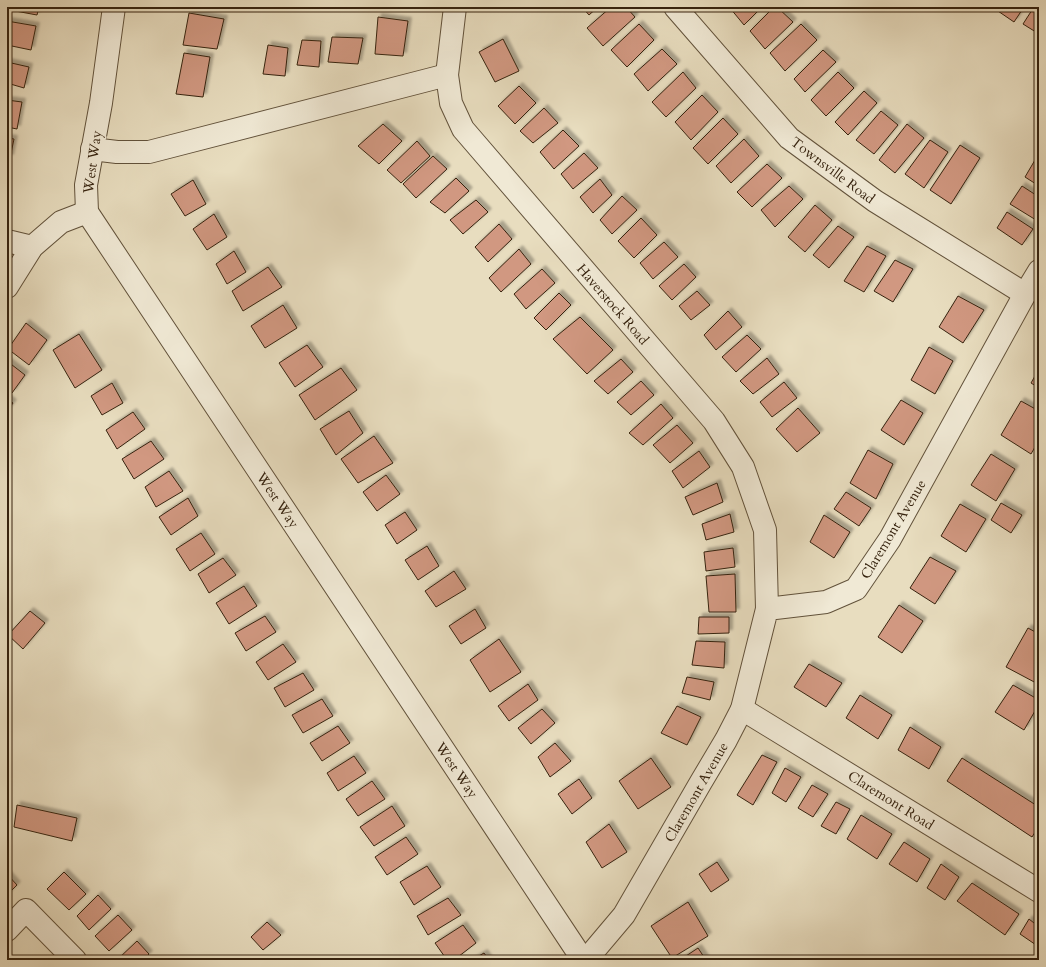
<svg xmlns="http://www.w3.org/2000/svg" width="1046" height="967" font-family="Cardo,serif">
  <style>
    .building { fill: #d19881; stroke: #36230f; filter: url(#shadow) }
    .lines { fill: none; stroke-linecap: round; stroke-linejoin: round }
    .minor-casing { stroke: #62523b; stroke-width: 24 }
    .minor { stroke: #f0e9d5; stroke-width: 22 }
    .labels { text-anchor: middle; stroke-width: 3.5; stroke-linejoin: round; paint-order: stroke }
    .street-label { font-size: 14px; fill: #36230f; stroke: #f0e9d5 }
  </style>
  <defs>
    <filter id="shadow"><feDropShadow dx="3.5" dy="-3.5" stdDeviation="1" flood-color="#0004"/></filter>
  </defs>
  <rect width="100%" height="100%" fill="#e8ddbf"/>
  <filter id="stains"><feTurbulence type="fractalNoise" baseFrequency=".005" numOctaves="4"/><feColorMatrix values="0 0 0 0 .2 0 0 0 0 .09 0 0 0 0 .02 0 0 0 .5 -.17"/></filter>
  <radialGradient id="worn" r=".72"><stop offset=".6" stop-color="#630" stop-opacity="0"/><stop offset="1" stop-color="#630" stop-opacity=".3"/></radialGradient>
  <g class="building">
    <polygon points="10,7 39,7 37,15 10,10"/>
    <polygon points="582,7 598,7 589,15"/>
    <polygon points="611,7 626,7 635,17 603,46 587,28"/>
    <polygon points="731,7 762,7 744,25 730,8"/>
    <polygon points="774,7 777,7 793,22 765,49 750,31"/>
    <polygon points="997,7 1024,7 1014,22 995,9"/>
    <polygon points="1034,7 1039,7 1039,34 1023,24"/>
    <polygon points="189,13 224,19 217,49 183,45"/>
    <polygon points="378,17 408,21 403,56 375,54"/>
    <polygon points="7,21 36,26 31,50 7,45"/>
    <polygon points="639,24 654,40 627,67 611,50"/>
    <polygon points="801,24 817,40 785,71 770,53"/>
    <polygon points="332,37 363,38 358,64 328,62"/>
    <polygon points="503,39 519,71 495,82 479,52"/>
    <polygon points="302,40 321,41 319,67 297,65"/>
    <polygon points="268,45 288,48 285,76 263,74"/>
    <polygon points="662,49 677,64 648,91 634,74"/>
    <polygon points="823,50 836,62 805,92 794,79"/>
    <polygon points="184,53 210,57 203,97 176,94"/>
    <polygon points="7,62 29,67 24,88 7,83"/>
    <polygon points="683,72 696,88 666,117 652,102"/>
    <polygon points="838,72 854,88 826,116 811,100"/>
    <polygon points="519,86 536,103 515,124 498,106"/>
    <polygon points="864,91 877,103 848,135 835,122"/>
    <polygon points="702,95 718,112 691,140 675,122"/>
    <polygon points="7,100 22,102 17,129 7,127"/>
    <polygon points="544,108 558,123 533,143 520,131"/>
    <polygon points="881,111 898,125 874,154 856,140"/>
    <polygon points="723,118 738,134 708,164 693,148"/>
    <polygon points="383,124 402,141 379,164 358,146"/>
    <polygon points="907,124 924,138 895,173 879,160"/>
    <polygon points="563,130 579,146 554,169 540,152"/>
    <polygon points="7,138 14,139 10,158 7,157"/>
    <polygon points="744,139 759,156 731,183 716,166"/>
    <polygon points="930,140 948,152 924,188 905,174"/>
    <polygon points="417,141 430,156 401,183 387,170"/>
    <polygon points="960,145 980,158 951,204 930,190"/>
    <polygon points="584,153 598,168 573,189 561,174"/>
    <polygon points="433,156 447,169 416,198 403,184"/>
    <polygon points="1035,160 1039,163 1039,186 1025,177"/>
    <polygon points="767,164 782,178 752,207 737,192"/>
    <polygon points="456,178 469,191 445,213 430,202"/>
    <polygon points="600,179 612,195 593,213 580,197"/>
    <polygon points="193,180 206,204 185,216 171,194"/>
    <polygon points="789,186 803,199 775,227 761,210"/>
    <polygon points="1022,186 1039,197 1039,215 1036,220 1010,204"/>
    <polygon points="622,196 637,210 612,234 600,220"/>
    <polygon points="476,200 488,212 463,234 450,220"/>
    <polygon points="815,205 832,220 805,252 788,237"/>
    <polygon points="1007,212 1033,229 1022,245 997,228"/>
    <polygon points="214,214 227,237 207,250 193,229"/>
    <polygon points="641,218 657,235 634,258 618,241"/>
    <polygon points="499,224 512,239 488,262 475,247"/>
    <polygon points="838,226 854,237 829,268 813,255"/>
    <polygon points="664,242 678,257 653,279 640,263"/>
    <polygon points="867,246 886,256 864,292 844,281"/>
    <polygon points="519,249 531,264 501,292 489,278"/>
    <polygon points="234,251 246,272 227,284 216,264"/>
    <polygon points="895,260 913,269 893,302 874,291"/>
    <polygon points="684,264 696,277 672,300 659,286"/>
    <polygon points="268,267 282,287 243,311 232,291"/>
    <polygon points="542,269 555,283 526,309 514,294"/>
    <polygon points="697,291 710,305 691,320 679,306"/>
    <polygon points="559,293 571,305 546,330 534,318"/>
    <polygon points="958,296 984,310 963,343 939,327"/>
    <polygon points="283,305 297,328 265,348 251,326"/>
    <polygon points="728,311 742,327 716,350 704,335"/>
    <polygon points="580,317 613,350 587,374 553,339"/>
    <polygon points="26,323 47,340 29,365 8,349"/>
    <polygon points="79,334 102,370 75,388 53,350"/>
    <polygon points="747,335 761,349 736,372 722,357"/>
    <polygon points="307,345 323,367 295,387 279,363"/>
    <polygon points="929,347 953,361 935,394 911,380"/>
    <polygon points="767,358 779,374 753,394 740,381"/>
    <polygon points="621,359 633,372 608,394 594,381"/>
    <polygon points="7,361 25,375 12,393 7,389"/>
    <polygon points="341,368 357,390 315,420 299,395"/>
    <polygon points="1039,369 1039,388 1031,383"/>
    <polygon points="641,381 654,395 631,415 617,402"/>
    <polygon points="784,382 797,398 772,417 760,402"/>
    <polygon points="112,383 123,403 102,415 91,396"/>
    <polygon points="7,398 13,403 7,411"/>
    <polygon points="901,400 923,413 904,445 881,430"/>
    <polygon points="1021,401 1039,411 1039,440 1031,454 1001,435"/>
    <polygon points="661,404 673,418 643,445 629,433"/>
    <polygon points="798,408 820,433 797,452 776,429"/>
    <polygon points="349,411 363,433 336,455 320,429"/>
    <polygon points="133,412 145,429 117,449 106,430"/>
    <polygon points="677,425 693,443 670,463 653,445"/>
    <polygon points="374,436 393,463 358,483 341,459"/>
    <polygon points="151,441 164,459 134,479 122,459"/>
    <polygon points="868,450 893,464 876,499 850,483"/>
    <polygon points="699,451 710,467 683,488 672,471"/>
    <polygon points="991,454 1015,469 996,501 971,485"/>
    <polygon points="169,471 183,491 156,507 145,487"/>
    <polygon points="386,475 400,494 377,511 363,492"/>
    <polygon points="717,483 723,502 693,515 685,497"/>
    <polygon points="846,492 871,508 859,526 834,509"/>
    <polygon points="188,498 198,516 171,535 159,517"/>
    <polygon points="1001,503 1022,515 1011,533 991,520"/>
    <polygon points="960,504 986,519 966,552 941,536"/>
    <polygon points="405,512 417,530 397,544 385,525"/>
    <polygon points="730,514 734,532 706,540 702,524"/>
    <polygon points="824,515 850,532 834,558 810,542"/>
    <polygon points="201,533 215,554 190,571 176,549"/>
    <polygon points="427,546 439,566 418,580 405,560"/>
    <polygon points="733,548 735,567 706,571 704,552"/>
    <polygon points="930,557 956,571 935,604 910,588"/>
    <polygon points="223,558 236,575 209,593 198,574"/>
    <polygon points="454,571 466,589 436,607 425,591"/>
    <polygon points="735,574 736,612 709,612 706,576"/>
    <polygon points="244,586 257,606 229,624 216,603"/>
    <polygon points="899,605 923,621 902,653 878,637"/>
    <polygon points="475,609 486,628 461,644 449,626"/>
    <polygon points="30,611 45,623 23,649 8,635"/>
    <polygon points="265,616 276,632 246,651 235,633"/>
    <polygon points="699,617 729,617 729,633 698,634"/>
    <polygon points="1028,628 1039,634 1039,682 1038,684 1006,667"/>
    <polygon points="499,639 521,672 490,692 470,660"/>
    <polygon points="696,641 725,642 724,668 692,665"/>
    <polygon points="283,644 296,662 268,680 256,662"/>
    <polygon points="809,664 842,683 826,707 794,687"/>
    <polygon points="303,673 314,690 285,707 274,688"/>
    <polygon points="687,677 714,682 710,700 682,693"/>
    <polygon points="528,684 538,700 509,721 498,706"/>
    <polygon points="1013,685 1039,700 1039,704 1024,730 995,712"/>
    <polygon points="860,695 892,715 878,739 846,718"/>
    <polygon points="322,699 333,716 303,733 292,715"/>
    <polygon points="677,706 701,717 687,745 661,733"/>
    <polygon points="542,709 555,723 531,744 518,728"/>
    <polygon points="338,726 350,743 322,761 310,743"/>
    <polygon points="910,727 941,747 929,769 898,750"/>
    <polygon points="555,743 571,761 550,777 538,757"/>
    <polygon points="762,755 777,762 753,805 737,795"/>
    <polygon points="354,756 366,773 338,791 327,773"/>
    <polygon points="651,758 671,787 638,809 619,781"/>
    <polygon points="962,758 1039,807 1039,826 1032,837 947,781"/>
    <polygon points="785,768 801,777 786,802 772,793"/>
    <polygon points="579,779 592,798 572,814 558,794"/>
    <polygon points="372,781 385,799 358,816 346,799"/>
    <polygon points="812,785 828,794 813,817 798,808"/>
    <polygon points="836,802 850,809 836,834 821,826"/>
    <polygon points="17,805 77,818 72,841 14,827"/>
    <polygon points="392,806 405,826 374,846 360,827"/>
    <polygon points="861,815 892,834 877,859 847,839"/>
    <polygon points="609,824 627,852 602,868 586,842"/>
    <polygon points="406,837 418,854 387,875 375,857"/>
    <polygon points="904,842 930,859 917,882 889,864"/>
    <polygon points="717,862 729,880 711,892 699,874"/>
    <polygon points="941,864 959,877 945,900 927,888"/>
    <polygon points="427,866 441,887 414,905 400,882"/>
    <polygon points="64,872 86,894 69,910 47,889"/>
    <polygon points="7,874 17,885 7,895"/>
    <polygon points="972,883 1019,914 1005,935 957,901"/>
    <polygon points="98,895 111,909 89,930 77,916"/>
    <polygon points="448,898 461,915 428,935 417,916"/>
    <polygon points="688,902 708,936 672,958 651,926"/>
    <polygon points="118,915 132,930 109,951 95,936"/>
    <polygon points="1029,919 1039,927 1039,947 1020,934"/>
    <polygon points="267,922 281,935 263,950 251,937"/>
    <polygon points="463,925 476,943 454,960 447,960 435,943"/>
    <polygon points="137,941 149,954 143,960 119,960 118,959"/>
    <polygon points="698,948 706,960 680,960"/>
    <polygon points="484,953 489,960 472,960"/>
  </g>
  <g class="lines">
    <g class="minor-casing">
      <g id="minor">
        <polyline points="114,7 101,103 86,185 87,212 583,960"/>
        <polyline points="455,7 447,75 451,103 463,129 714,421 743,467 765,530 767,609"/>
        <polyline points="675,7 789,138 875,201 1025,294"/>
        <polyline points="92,149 117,152 149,152 447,75"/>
        <polyline points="7,241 32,247"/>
        <polyline points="7,287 32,247 61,222 87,212"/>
        <polyline points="742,709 1039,891"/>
        <polyline points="7,930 26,910 75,960"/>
        <polyline points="586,960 624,915 701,782 726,740 742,709 767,609 826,602 856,589 890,539 1025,294 1039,271"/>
      </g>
    </g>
    <use href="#minor" class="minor"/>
  </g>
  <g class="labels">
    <g class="street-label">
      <text transform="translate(92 162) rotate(-82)" y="5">West Way</text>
      <text transform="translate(833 170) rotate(37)" y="5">Townsville Road</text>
      <text transform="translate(613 304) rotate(49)" y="5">Haverstock Road</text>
      <text transform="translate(278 500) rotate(56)" y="5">West Way</text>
      <text transform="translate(893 529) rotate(-59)" y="5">Claremont Avenue</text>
      <text transform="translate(457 770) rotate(56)" y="5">West Way</text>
      <text transform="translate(696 792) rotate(-60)" y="5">Claremont Avenue</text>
      <text transform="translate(891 800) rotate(32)" y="5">Claremont Road</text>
    </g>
  </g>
  <rect width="1046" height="967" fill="none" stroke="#e8ddbf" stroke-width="24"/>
  <rect x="8" y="8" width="1030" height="951" fill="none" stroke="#36230f" stroke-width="2"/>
  <rect x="12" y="12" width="1022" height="943" fill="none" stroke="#36230f"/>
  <rect width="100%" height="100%" filter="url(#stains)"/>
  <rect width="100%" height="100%" fill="url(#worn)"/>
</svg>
